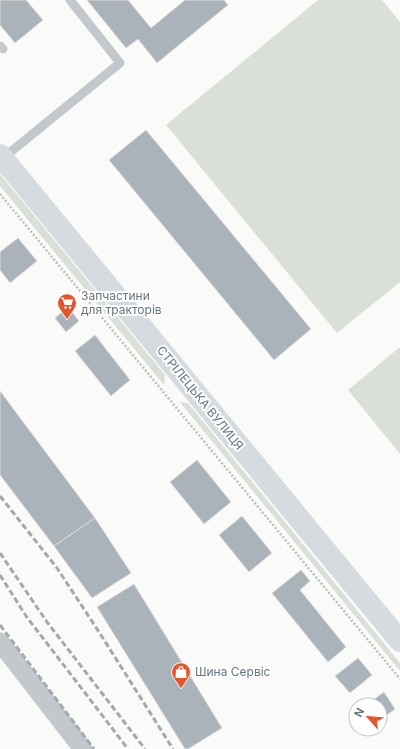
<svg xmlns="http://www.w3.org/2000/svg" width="400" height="749" font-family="Inter,sans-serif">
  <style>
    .green { fill: #dadfd7 }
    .building { fill: #aab3b9; stroke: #dcdcda }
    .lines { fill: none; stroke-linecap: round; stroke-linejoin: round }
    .path { stroke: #bbbfc2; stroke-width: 2.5; stroke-dasharray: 2 2; stroke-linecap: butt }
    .lane { stroke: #c3c8cc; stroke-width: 9 }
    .street { stroke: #c3c8cc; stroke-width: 19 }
    .secondary { stroke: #d6dbdf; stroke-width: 22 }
    .rail { stroke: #a2aab0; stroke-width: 3; stroke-dasharray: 6 3; stroke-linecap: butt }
    .labels { text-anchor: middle; stroke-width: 4; stroke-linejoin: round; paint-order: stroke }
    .poi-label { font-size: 12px; fill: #657683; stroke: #fff; text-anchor: start }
    .street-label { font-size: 12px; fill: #657683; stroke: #fff }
  </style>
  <rect width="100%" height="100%" fill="#fafaf8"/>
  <g class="green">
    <polygon points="318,0 382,0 400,22 400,282 337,333 166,125"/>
    <polygon points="0,174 165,375 164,385 0,186"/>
    <polygon points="400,347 400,454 348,390"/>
    <polygon points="180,402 188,403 400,663 400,671"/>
  </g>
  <g class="building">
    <polygon points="0,0 26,0 43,20 15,43 0,25"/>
    <polygon points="87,0 128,0 151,28 185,0 224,0 228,5 157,63 138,39 126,48"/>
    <polygon points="146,130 311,329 274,360 109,160"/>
    <polygon points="18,238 37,261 10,283 0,270 0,252"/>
    <polygon points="68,307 79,321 66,332 55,318"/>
    <polygon points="95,335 130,380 111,396 75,351"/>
    <polygon points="0,391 95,518 54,546 0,475"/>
    <polygon points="197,460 231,502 204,524 170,482"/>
    <polygon points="242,516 272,553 249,572 219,535"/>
    <polygon points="95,518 131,573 92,598 54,546"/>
    <polygon points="301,570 310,581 300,590 346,647 328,662 272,593"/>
    <polygon points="134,584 222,728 188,749 185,749 97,607"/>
    <polygon points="358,658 372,675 350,693 335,676"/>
    <polygon points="384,692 395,709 380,720 380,705 366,705"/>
  </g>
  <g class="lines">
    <polyline class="path" points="0,194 400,679"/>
    <g class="lane">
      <polyline points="0,46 3,49"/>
      <polyline points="3,158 120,63 70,0"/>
    </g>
    <polyline class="street" points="0,642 83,749"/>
    <polyline class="secondary" points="0,155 400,641"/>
    <g class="rail">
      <polyline points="0,496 57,568 99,632 173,749"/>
      <polyline points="0,553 47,622 145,749"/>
      <polyline points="0,575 26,616 128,749"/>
      <polyline points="0,625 94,749"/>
    </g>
  </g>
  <defs>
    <g id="supermarket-pin" transform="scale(1)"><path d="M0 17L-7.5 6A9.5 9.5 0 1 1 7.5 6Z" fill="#e4572e" stroke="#fff"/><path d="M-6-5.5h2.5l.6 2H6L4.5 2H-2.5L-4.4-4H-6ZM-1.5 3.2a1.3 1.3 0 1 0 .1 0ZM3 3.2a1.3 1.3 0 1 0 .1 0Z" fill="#fff"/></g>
    <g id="shop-pin" transform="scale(1)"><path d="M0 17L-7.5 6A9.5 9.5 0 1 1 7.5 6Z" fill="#e4572e" stroke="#fff"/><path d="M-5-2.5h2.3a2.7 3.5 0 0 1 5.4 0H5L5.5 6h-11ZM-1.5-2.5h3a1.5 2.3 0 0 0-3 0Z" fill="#fff"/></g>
  </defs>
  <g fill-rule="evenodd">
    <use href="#supermarket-pin" x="67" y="303"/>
    <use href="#shop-pin" x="181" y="672"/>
  </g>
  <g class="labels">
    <g class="poi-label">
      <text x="81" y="300">Запчастини<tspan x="81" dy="14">для тракторів</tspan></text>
      <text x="195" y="676">Шина Сервіс</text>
    </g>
    <g class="street-label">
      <text transform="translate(200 398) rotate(51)" y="4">СТРІЛЕЦЬКА ВУЛИЦЯ</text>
    </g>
  </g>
  <g transform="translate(368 717) rotate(297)"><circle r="19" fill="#ffffff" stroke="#c1c8cd"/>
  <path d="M0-3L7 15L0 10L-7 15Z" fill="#e4572e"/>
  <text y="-6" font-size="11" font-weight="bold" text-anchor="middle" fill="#657683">N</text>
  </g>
</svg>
